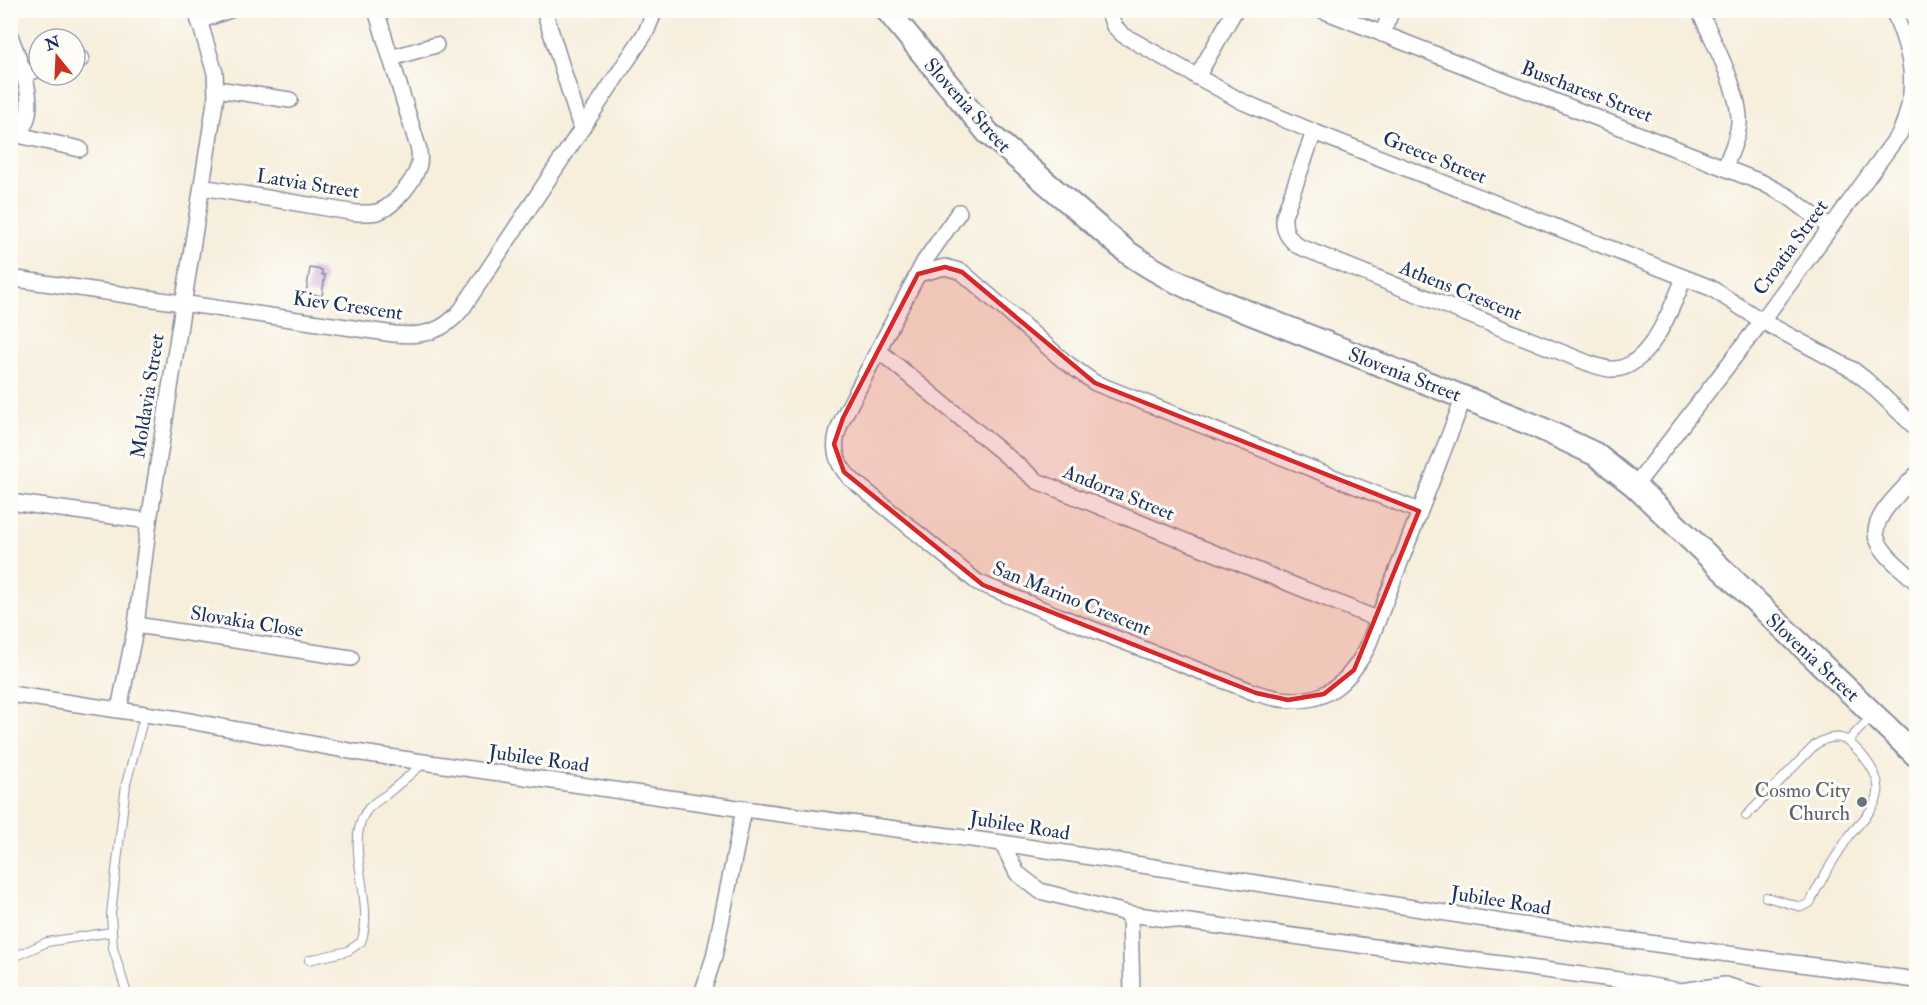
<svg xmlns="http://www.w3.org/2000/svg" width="1927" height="1005" font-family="'IM FELL Double Pica',serif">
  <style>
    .building { fill: #cf98d7 }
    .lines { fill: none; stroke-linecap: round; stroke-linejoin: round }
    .lane-casing { stroke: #898e9d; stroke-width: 10 }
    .street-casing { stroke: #898e9d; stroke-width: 18 }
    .secondary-casing { stroke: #898e9d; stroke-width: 26 }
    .lane { stroke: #fff; stroke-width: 8 }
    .street { stroke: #fff; stroke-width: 15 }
    .secondary { stroke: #fff; stroke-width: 22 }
    .marked { fill: #d62828; fill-opacity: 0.2; stroke: #d62828; stroke-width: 4.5; stroke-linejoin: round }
    .worship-dot { fill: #6b7280; stroke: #fdfcf7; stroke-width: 2 }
    .labels { text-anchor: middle; stroke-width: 6; stroke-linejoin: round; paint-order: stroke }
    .street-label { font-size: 20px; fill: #1b2f5e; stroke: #fdfcf7 }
    .worship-label { font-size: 20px; fill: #5b616d; stroke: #fdfcf7; text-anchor: end }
  </style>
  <rect width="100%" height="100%" fill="#fdfcf7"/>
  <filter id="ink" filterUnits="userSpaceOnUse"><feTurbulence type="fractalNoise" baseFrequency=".0167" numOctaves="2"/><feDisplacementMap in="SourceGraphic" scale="12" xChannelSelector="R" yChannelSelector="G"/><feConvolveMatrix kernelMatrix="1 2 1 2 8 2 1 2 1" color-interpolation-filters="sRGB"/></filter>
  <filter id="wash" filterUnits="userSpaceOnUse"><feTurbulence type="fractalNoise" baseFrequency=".008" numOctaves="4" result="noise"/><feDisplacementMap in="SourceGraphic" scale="24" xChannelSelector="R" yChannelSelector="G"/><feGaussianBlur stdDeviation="1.35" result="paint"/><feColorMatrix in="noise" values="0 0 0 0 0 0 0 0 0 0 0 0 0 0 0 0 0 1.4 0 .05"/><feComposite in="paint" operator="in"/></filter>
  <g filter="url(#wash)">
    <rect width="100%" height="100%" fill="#f7eedc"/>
    <g id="blocks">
      <polygon class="building" points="310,268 322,270 322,275 325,275 322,296 306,293"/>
    </g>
  </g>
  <g filter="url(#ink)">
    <use href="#blocks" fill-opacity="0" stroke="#898e9d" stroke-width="1.5"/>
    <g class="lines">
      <g class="lane-casing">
        <g id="lane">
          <polyline points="1848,741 1872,716"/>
          <path d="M1746,816L1815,745C1825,738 1839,734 1849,742C1862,753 1881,775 1878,793C1876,809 1859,823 1850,835C1835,857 1821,879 1810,903L1801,907L1766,897"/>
          <polyline points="10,959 47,942 111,932"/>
          <path d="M309,960L348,951L361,942C376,903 344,847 365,813C370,805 378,800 386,795C399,784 412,773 425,762"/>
          <polyline points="127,994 113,948 111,914 126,784 145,713"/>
        </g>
      </g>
      <g class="street-casing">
        <g id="street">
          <polyline points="544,10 581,128"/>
          <polyline points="1108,10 1114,26 1123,35 1241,101 1314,132 1711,288 1762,321 1853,370 1866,380 1916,428"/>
          <polyline points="1322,10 1763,183 1789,197 1829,227"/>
          <path d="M1699,10C1712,38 1741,94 1739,123C1738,139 1730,153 1725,167"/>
          <polyline points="199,21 230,10"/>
          <polyline points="1382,34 1392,10"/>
          <path d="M10,35C20,65 47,118 10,139"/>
          <polyline points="391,58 436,45"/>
          <polyline points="75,61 81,59"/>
          <polyline points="23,75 39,69"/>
          <polyline points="1197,77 1235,10"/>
          <polyline points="217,89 290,100"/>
          <path d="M1314,132L1284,216C1283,230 1287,237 1298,246L1588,363C1597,366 1606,370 1615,369C1650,367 1673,305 1684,278"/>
          <polyline points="18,135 80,149"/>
          <path d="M202,187L356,213C365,213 372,214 380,211C394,206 416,179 419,164C420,159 419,155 419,150L376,10"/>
          <path d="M959,212L924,262L843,418C832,441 832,459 850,478L977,582L1056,615L1256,693C1309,710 1341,697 1367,648L1464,397"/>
          <polyline points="918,274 945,267 962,272 1064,361 1095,383 1419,511"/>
          <path d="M10,278L394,334C422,337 444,332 462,309L646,32L655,10"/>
          <polyline points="878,350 1037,481 1377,619"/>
          <path d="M1916,475C1903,490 1867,520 1878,541C1885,557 1904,570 1916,582"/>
          <path d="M1635,486L1762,321L1900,133C1920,88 1912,54 1893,10"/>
          <polyline points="10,502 149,521"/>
          <polyline points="136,625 351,658"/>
          <polyline points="10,694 179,719 355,752 744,809 1002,843 1541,928 1916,980"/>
          <polyline points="119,709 136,625 149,521 216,96 215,73 196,10"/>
          <polyline points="1002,843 1017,873 1040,891 1130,914 1619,980 1680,991 1725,985 1756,994"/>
          <polyline points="1130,914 1132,994"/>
          <polyline points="702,994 714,957 744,809"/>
        </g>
      </g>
      <g class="secondary-casing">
        <path id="secondary" d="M887,10L988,133L1127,252C1155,272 1185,287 1217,300L1536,426L1595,454L1635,486L1916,755"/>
      </g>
      <use href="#lane" class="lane"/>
      <use href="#street" class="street"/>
      <use href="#secondary" class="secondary"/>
    </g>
  </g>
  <path class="marked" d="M945,267L962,272L1095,383L1419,511L1354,670L1324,694L1288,700L1256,693L983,585L844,472L834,444L843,418L918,274Z"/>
  <circle class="worship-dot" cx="1862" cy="802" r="6"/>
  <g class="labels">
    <g class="street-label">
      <text transform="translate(1587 91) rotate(21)" y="7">Buscharest Street</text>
      <text transform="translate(968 105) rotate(48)" y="7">Slovenia Street</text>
      <text transform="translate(1435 157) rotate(22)" y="7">Greece Street</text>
      <text transform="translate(308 183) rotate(9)" y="7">Latvia Street</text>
      <text transform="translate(1790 247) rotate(-54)" y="7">Croatia Street</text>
      <text transform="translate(1461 290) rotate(22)" y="7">Athens Crescent</text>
      <text transform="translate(348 305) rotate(8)" y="7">Kiev Crescent</text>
      <text transform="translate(1405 374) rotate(21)" y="7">Slovenia Street</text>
      <text transform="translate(147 396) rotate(-81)" y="7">Moldavia Street</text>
      <text transform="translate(1119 492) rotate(22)" y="7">Andorra Street</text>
      <text transform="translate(1072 598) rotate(22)" y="7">San Marino Crescent</text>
      <text transform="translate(247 621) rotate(9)" y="7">Slovakia Close</text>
      <text transform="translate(1813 657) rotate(43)" y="7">Slovenia Street</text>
      <text transform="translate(539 758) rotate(8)" y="7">Jubilee Road</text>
      <text transform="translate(1020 825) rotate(9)" y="7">Jubilee Road</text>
      <text transform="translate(1501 900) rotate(9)" y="7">Jubilee Road</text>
    </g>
    <g class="worship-label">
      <text x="1850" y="797">Cosmo City<tspan x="1850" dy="23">Church</tspan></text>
    </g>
  </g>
  <rect width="1927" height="1005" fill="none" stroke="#fdfcf7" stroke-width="36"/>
  <g transform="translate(57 57) rotate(342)"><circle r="28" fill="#fdfcf7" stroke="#a3aaba" stroke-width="1.5"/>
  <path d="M0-4.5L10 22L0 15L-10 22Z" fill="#c8321e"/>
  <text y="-9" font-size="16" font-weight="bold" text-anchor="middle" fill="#1b2f5e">N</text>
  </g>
</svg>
